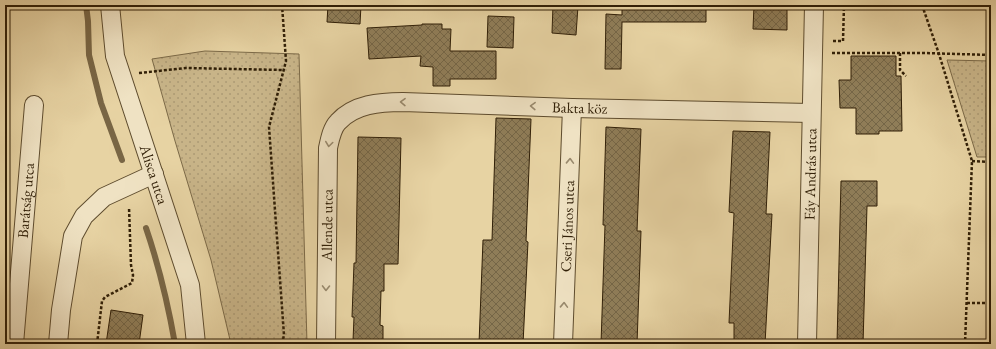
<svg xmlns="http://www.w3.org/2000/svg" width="996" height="349" font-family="'EB Garamond',serif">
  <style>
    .grass { fill: url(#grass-dots); stroke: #7c6a48 }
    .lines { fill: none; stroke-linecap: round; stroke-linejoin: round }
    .stream { stroke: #796645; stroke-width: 6 }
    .building { fill: url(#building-cross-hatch); stroke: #301f07 }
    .minor-casing { stroke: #5e4c2e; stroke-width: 20 }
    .path { stroke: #301f07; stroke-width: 2.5; stroke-dasharray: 3 2; stroke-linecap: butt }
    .minor { stroke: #efe2c3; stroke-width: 18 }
    .oneway { stroke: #998a6e }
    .labels { text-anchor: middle; stroke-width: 4; stroke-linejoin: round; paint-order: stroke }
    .street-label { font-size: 15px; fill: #301f07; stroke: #efe2c3 }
  </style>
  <defs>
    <pattern id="grass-dots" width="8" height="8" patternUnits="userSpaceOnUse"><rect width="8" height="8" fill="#c8b488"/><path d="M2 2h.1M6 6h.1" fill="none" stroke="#ac9a74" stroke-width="1.8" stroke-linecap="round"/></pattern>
    <pattern id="building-cross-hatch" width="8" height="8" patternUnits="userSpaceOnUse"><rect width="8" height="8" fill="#8f7d58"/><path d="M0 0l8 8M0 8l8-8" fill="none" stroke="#756647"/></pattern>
  </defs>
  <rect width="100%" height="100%" fill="#e7d3a3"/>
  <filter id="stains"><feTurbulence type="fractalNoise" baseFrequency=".005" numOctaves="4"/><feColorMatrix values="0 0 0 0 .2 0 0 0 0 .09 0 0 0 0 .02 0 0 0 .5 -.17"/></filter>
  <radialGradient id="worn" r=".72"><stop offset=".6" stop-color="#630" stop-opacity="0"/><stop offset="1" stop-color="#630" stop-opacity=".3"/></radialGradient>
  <g class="grass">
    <polygon points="205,51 299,54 307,344 231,344 211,260 175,141 152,59"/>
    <polygon points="947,60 991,61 991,157 977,157"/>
  </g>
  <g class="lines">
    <g class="stream">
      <polyline points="86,5 88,21 89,55 101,103 122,160"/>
      <path d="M146,228C159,266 168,304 175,344"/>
    </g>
  </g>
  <g class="building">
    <polygon points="328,5 361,5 360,24 327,22"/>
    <polygon points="553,5 578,6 576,35 552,33"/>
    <polygon points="622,5 706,5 706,22 622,22 621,69 605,69 606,14 622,15"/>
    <polygon points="754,5 787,5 787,30 753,29"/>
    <polygon points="488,16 514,17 513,48 487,47"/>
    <polygon points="422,24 442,24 442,29 451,29 450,51 496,51 496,79 450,79 450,86 433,86 433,67 420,66 421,56 369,59 367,28 422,25"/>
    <polygon points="851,56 896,56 896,76 901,76 902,131 879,131 879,134 856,134 856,108 840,108 839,80 851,80"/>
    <polygon points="496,118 531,119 526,241 528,242 523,344 479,344 483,240 492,240"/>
    <polygon points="606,127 641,129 637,231 641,231 637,344 601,344 605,225 603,225"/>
    <polygon points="733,131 770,132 766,214 772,214 765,344 734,344 734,323 729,323 734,213 729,212"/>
    <polygon points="358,137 401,138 398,264 384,264 384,291 381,291 380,325 383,326 383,344 361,344 361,342 353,341 354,317 352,317 354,263 356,263"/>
    <polygon points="841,181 877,181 877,206 867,206 863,344 837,344"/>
    <polygon points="111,310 143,315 139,344 106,344"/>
  </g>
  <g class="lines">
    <g class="minor-casing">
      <g id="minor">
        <path id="s1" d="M110,5L115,56L190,285L196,344"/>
        <path id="s2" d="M14,344L34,105"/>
        <polyline points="58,344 61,310 73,236 84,216 104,197 154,174"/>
        <path id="s3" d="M326,344L328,148C330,139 332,128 338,122C354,104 380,102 403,102L572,108L811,113"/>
        <path id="s4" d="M563,344L572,108"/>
        <path id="s5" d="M807,344L814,5"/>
      </g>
    </g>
    <g class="path">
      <polyline points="922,5 939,54 972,161 965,344"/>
      <polyline points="833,41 843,41 844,5"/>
      <polyline points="832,53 924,53 991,55"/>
      <polyline points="900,53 900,70 906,76"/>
      <polyline points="139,73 186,68 284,70"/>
      <polyline points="972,161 991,162"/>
      <polyline points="967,303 991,303"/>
      <polyline points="97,344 102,301 105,297 132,283 133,275 131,265 129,207"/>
      <polyline points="282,344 284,335 269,127 286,61 282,5"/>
    </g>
    <use href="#minor" class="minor"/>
  </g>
  <defs><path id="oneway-chevron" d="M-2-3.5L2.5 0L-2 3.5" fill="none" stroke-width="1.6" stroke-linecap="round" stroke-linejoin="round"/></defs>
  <g class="oneway">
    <use href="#oneway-chevron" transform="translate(403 102) rotate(-179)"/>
    <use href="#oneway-chevron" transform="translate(533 106) rotate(-178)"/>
    <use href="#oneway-chevron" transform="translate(329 144) rotate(98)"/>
    <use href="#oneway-chevron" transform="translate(570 161) rotate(-88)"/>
    <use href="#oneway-chevron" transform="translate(326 288) rotate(91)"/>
    <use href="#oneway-chevron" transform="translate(564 305) rotate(-88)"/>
  </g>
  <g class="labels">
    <g class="street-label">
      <text dy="5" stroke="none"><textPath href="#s3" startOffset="471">Bakta köz</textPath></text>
      <text dy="5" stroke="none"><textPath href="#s1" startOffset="176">Alisca utca</textPath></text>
      <text dy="5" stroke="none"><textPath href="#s5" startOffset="170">Fáy András utca</textPath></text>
      <text dy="5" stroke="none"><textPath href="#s2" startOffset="144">Barátság utca</textPath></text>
      <text dy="5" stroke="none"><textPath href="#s3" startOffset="119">Allende utca</textPath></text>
      <text dy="5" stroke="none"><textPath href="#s4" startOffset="118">Cseri János utca</textPath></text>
    </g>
  </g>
  <rect width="996" height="349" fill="none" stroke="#e7d3a3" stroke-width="20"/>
  <rect x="6" y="6" width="984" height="337" fill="none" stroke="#301f07" stroke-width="2"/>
  <rect x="10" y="10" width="976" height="329" fill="none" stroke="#301f07"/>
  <rect width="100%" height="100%" filter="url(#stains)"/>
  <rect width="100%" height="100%" fill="url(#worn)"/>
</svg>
